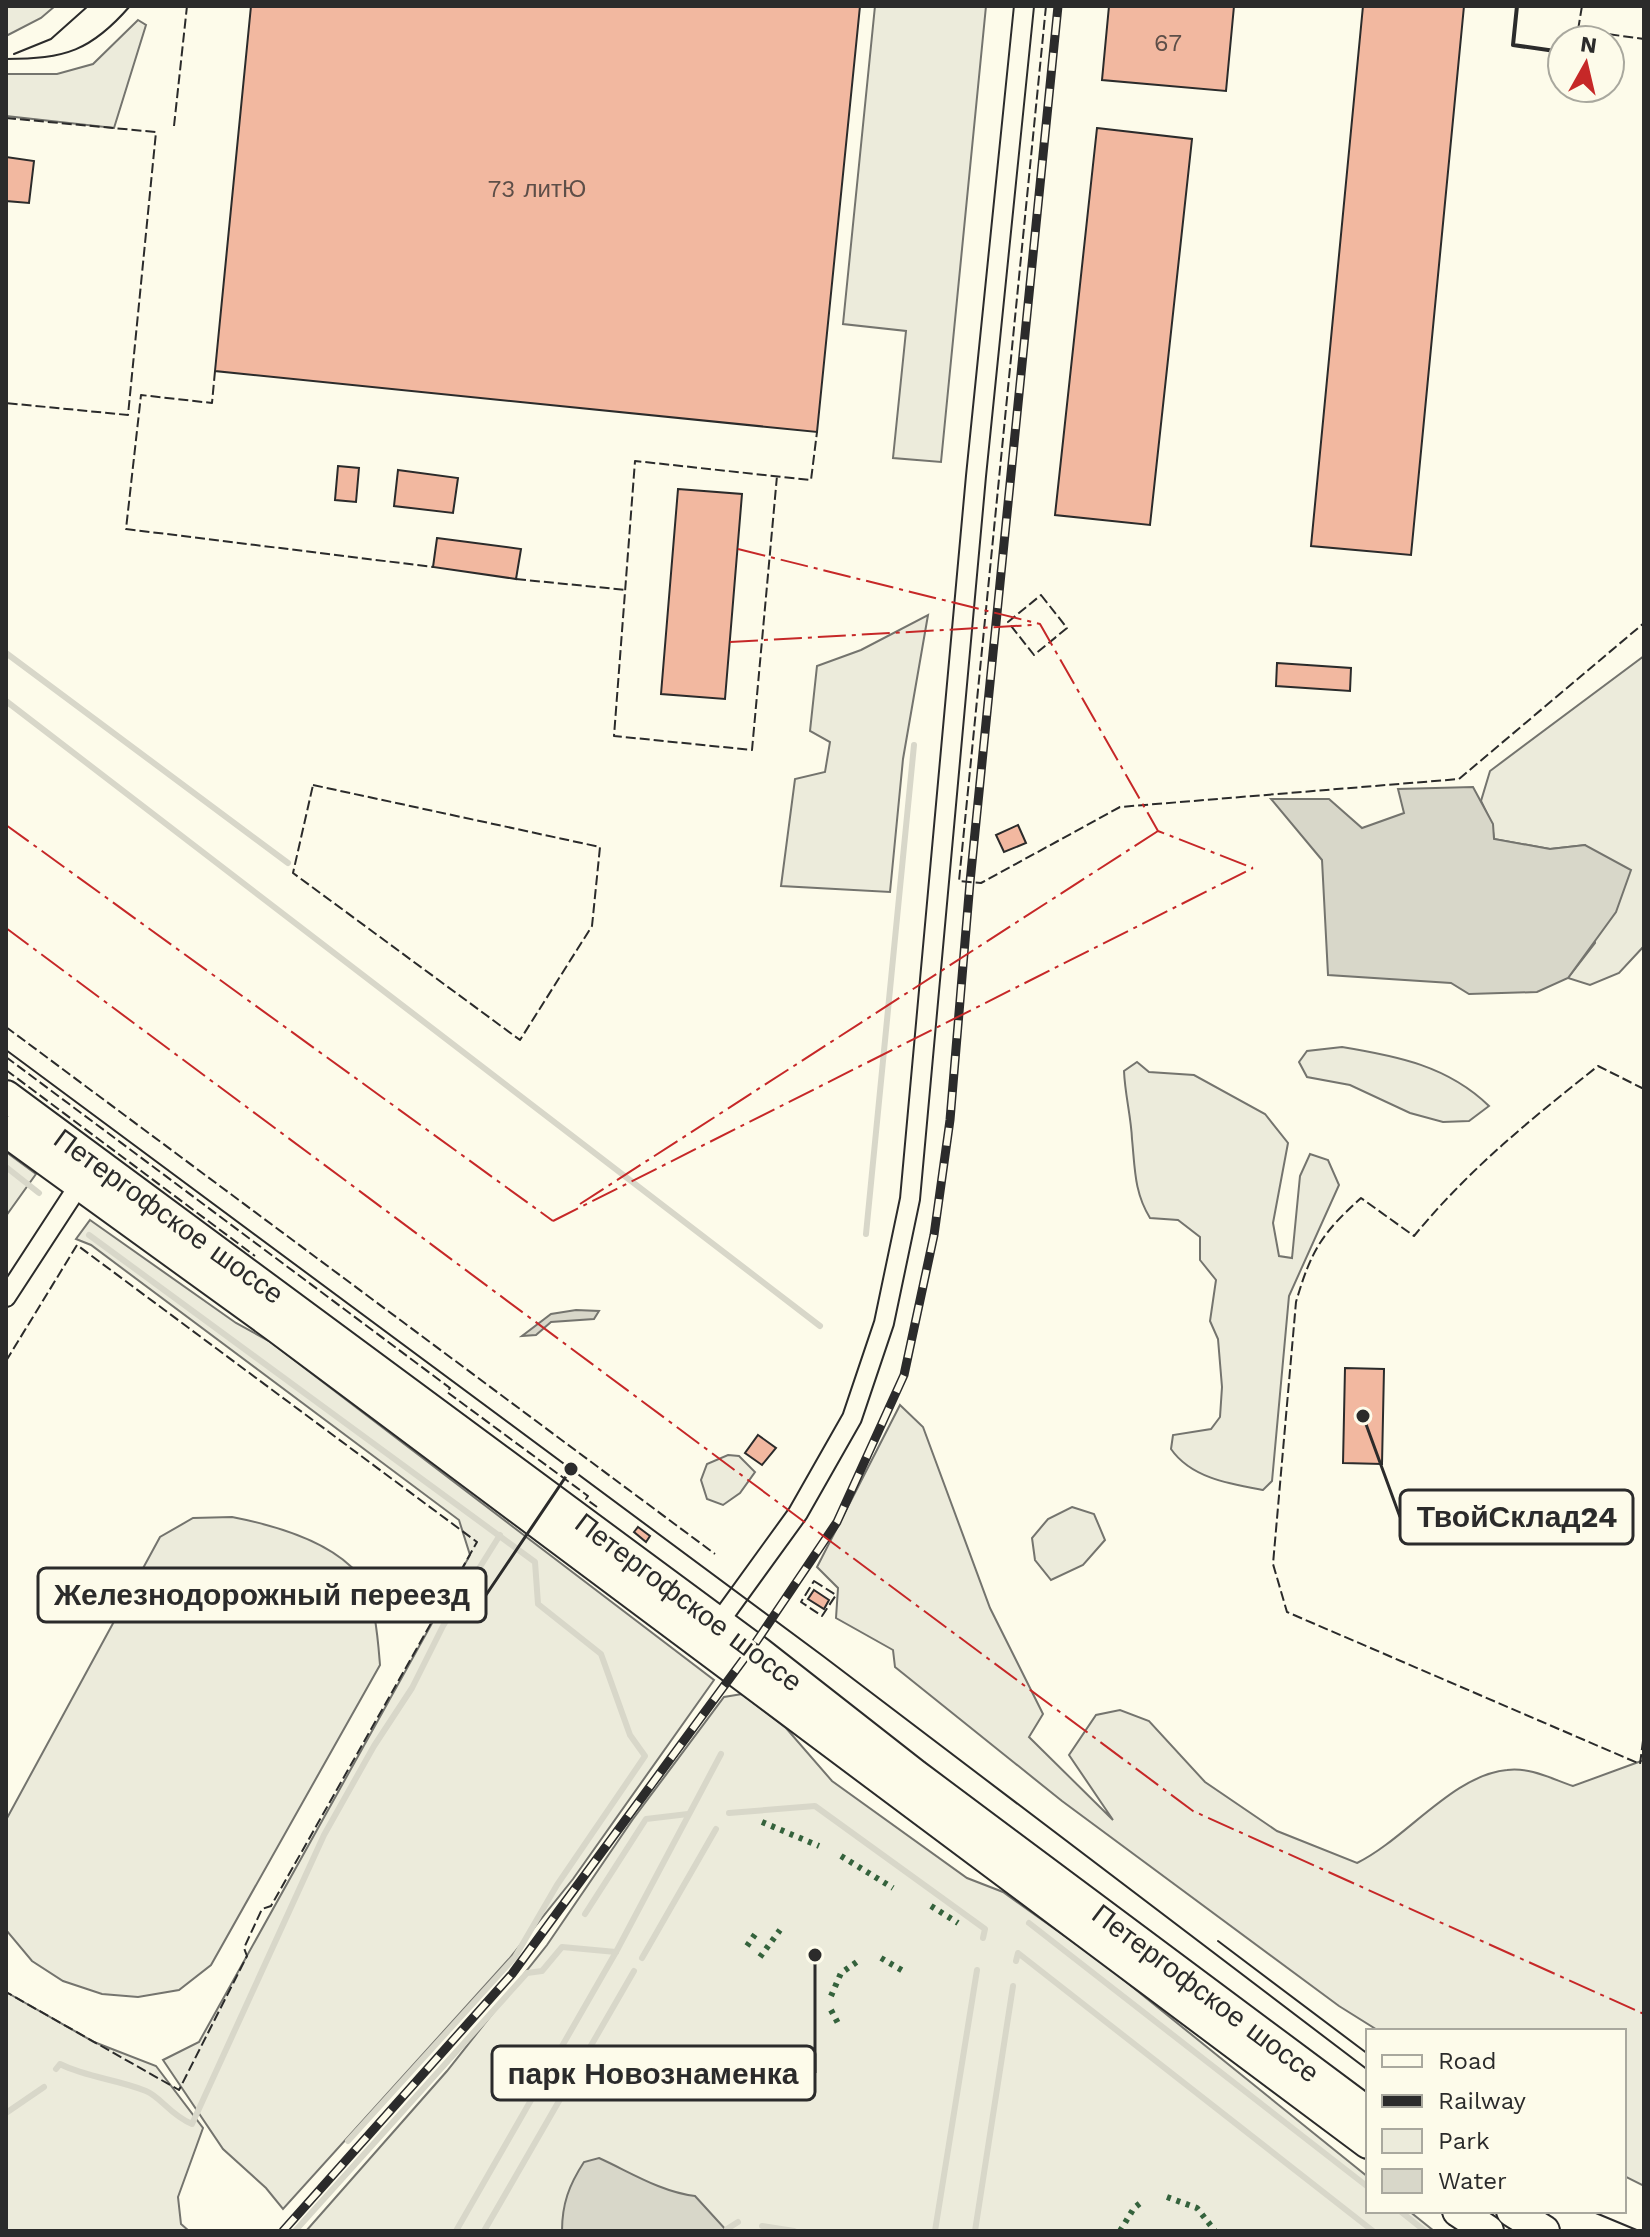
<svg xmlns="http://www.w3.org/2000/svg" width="1650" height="2237" font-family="'Work Sans',sans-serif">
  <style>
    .green { fill: #ecebdb; stroke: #74746e; stroke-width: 2 }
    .water { fill: #d8d7c9; stroke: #74746e; stroke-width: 2 }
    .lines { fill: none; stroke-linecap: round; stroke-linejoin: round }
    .stream { stroke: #d8d7c9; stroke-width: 6 }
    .building { fill: #f2b8a0; stroke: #2b2b2b; stroke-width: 2 }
    .street-casing { stroke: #2b2b2b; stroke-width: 22 }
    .primary-casing { stroke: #2b2b2b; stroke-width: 34 }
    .street { stroke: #fdfbea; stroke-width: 18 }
    .primary { stroke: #fdfbea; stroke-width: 30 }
    .tram { stroke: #2b2b2b; stroke-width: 2 }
    .rail-casing { stroke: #2b2b2b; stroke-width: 9 }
    .rail { stroke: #fdfbea; stroke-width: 6; stroke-dasharray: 18; stroke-linecap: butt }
    .hedge { stroke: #34623c; stroke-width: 6; stroke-dasharray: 4 6; stroke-linecap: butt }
    .fence { stroke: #2b2b2b; stroke-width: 2; stroke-dasharray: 10 4; stroke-linecap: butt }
    .wall { stroke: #2b2b2b; stroke-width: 4 }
    .power { stroke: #c62828; stroke-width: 2; stroke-dasharray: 28 6 4 6; stroke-linecap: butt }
    .labels { text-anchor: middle; stroke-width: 6; stroke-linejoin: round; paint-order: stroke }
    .number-label { font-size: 24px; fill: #5d4e48 }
    .street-label { font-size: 28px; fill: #2b2b2b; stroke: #fdfbea }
    .leader { fill: none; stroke: #2b2b2b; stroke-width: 3 }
    .callout-dot { fill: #2b2b2b; stroke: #fdfbea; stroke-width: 3 }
    .callout { fill: #fdfbea; stroke: #2b2b2b; stroke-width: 3 }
    .callout-label { font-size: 30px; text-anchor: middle; font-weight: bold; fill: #2b2b2b }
  </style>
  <rect width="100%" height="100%" fill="#fdfbea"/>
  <g class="green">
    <polygon points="6,6 55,6 41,18 6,36"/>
    <polygon points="875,6 986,6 941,462 893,458 906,331 843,324"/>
    <polygon points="138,20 146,25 114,128 6,116 6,74 57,74 93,64"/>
    <polygon points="928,615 903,759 890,892 781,886 795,779 825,772 830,742 810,731 817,666 861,650"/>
    <polygon points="1644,656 1644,946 1619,973 1590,985 1568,978 1595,943 1585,845 1550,849 1494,839 1492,824 1481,801 1490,771"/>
    <path d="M1342,1047C1397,1056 1448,1066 1489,1106L1469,1121L1443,1122L1410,1113L1350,1085L1307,1077L1299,1062L1307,1051Z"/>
    <path d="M1137,1062L1149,1072L1194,1075L1265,1114L1288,1143L1273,1223L1279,1256L1292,1258L1300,1176L1310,1154L1328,1160L1339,1185L1289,1296L1272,1481L1263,1490C1230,1484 1191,1478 1171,1449L1173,1435L1211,1429L1220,1417L1222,1387L1218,1339L1210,1321L1216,1280L1200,1260V1237L1178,1220L1150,1218C1134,1192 1135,1168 1132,1139C1131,1116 1125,1095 1124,1071Z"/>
    <polygon points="6,1152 36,1174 6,1216"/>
    <polygon points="90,1220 236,1323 269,1341 714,1680 573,1879 509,1959 283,2209 266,2188 223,2149 163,2060 199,2042 470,1555 459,1520 91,1245 76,1239"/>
    <path d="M900,1405L923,1427L990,1608L1043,1714L1029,1737L1113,1820L1069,1755L1096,1715L1120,1710L1149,1721L1205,1782L1277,1831L1357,1863C1406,1839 1453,1775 1507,1770C1530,1767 1552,1779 1573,1786L1644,1760V2186L1624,2176V2031H1379L1339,2006L1062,1801L895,1667L893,1650L836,1618L838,1588L817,1567Z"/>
    <polygon points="728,1455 739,1456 755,1472 740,1493 723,1505 707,1499 701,1480 707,1464"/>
    <polygon points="1072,1507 1094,1514 1105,1540 1083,1565 1051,1580 1035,1560 1032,1538 1048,1519"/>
    <path d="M232,1517C273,1525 330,1540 359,1575C375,1595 378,1640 380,1665L211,1965L179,1990L138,1997L102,1994L63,1981L32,1961L6,1930V1820L160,1537L193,1518Z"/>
    <polygon points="742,1694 786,1728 832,1781 967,1878 1003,1892 1104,1964 1368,2177 1368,2211 1409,2211 1434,2231 306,2231 447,2071 547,1945 633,1819 724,1697"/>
    <polygon points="6,1992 94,2042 156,2066 203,2128 178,2197 181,2224 189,2231 6,2231"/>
  </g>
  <g class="water">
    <polygon points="1473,787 1493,824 1494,839 1550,849 1585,845 1631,870 1616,912 1568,978 1537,992 1469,994 1451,983 1328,975 1322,860 1271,799 1329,799 1362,828 1404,813 1398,789"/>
    <polygon points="576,1310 599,1311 594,1319 551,1322 536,1335 522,1336 551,1314"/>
    <path d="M599,2158C630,2172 661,2192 695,2196L727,2231H562C562,2204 569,2185 584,2162Z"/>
  </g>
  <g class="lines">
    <g class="stream">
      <polyline points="6,653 288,863"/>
      <polyline points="6,701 820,1326"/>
      <polyline points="6,1167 39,1193"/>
      <polyline points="866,1234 914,745"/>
      <polyline points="89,1235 535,1562 538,1604 601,1654 630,1735 645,1756 557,1885 515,1957 348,2141"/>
      <polyline points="729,1813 815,1806 985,1929 983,1938"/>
      <polyline points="585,1914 646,1819 688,1814"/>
      <polyline points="1029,1923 1368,2187"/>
      <polyline points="642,1958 716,1829"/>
      <polyline points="1016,1961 1018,1953 1373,2231"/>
      <path d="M56,2069L60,2064C88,2078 117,2079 146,2091C161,2097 170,2115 192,2124L324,1835L374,1746L412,1688L443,1626L500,1535"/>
      <polyline points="6,2113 44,2087"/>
      <polyline points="1400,2211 1425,2231"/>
      <polyline points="762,2226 794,2231"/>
      <polyline points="727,2229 738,2222"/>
      <polyline points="295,2231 527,1973 542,1971 562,1947 616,1952"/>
      <polyline points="456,2231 616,1952 721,1754"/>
      <polyline points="484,2231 634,1971"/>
      <polyline points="935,2231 977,1970"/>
      <polyline points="975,2231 1013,1986"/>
    </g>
  </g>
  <g class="building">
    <polygon points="251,6 860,6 817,432 215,371"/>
    <polygon points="1109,6 1234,6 1226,91 1102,80"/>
    <polygon points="1363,6 1464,6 1411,555 1311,546"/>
    <polygon points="1097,128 1192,139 1150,525 1055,515"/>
    <polygon points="6,157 34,161 29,203 6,201"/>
    <polygon points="338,466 359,468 356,502 335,500"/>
    <polygon points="398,470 458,478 453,513 394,506"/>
    <polygon points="678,489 742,494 725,699 661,694"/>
    <polygon points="437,538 521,549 516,579 433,567"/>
    <polygon points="1277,663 1351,668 1350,691 1276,686"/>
    <polygon points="1018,825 1026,843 1004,852 996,835"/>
    <polygon points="1345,1368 1384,1369 1382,1464 1343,1463"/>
    <polygon points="758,1435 776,1448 762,1465 745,1453"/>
    <polygon points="638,1527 650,1536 646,1542 634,1532"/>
    <polygon points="814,1590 829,1600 824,1609 808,1599"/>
  </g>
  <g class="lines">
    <g class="street-casing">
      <g id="street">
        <polyline points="6,1297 83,1179"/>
        <polyline points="714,1629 798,1513 852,1418 884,1323 910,1199 976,476 1024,6"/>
      </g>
    </g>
    <g class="primary-casing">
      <g id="primary">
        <polyline points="6,1096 758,1652 915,1775 1368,2113"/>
        <polyline points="6,1131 278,1328 1368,2143"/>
        <polyline points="1458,2211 1488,2231"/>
        <polyline points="1512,2211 1544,2231"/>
      </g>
    </g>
    <use href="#street" class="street"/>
    <use href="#primary" class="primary"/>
    <g class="tram">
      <polyline points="14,54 51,39 88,6"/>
      <path d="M6,59C65,59 91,51 130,6"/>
      <polyline points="6,1050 823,1656 1368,2070"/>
      <polyline points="1218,1941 1368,2054"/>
      <polyline points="1591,2211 1639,2231"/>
    </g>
    <g class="rail-casing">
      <polyline id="rail" points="283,2231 512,1974 752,1648 837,1522 904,1375 934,1235 950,1120 970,882 1058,6"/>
    </g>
    <use href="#rail" class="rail"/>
    <g class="hedge">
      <polyline points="762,1822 819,1846"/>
      <polyline points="841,1856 893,1888"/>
      <polyline points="931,1906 958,1923"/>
      <polyline points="747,1946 756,1933"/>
      <polyline points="760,1957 780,1930"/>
      <polyline points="881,1958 905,1972"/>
      <polyline points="831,1996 841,1973 861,1959"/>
      <polyline points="831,2010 840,2027"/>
      <polyline points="1167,2197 1197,2208 1215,2231"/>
      <polyline points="1120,2231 1134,2208 1144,2200"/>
    </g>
    <g class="fence">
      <polyline points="1046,6 959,881 981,883 1120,807 1459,779 1644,623"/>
      <polyline points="1582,6 1578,30 1644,39"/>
      <polyline points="6,118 156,132 128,415 6,403"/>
      <polyline points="174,126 187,6"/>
      <polyline points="215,371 212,403 141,395 126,529 433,567"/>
      <polyline points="777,476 752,750 614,736 635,461 811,480 817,432"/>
      <polyline points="516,579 626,590"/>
      <polygon points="1041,595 1067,628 1034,655 1008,622"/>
      <polygon points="313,785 600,847 592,926 520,1040 293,873"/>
      <polyline points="6,1027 715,1554"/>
      <polyline points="6,1057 450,1388 447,1392 588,1496 586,1499 597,1507"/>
      <polyline points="6,1070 255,1256"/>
      <path d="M1644,1089L1598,1066C1530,1120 1470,1168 1414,1236L1361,1198C1321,1234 1311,1251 1296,1302L1273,1564L1287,1612L1640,1764L1644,1733"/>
      <polyline points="6,1361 77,1245 477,1542 271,1906 262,1909 244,1948 247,1956 179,2090 6,1992"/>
      <polygon points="814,1581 836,1595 822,1616 801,1602"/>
    </g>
    <polyline class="wall" points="1517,6 1513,45 1562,52"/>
    <g class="power">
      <polyline points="738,549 1040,624 1158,831 1253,868"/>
      <polyline points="730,642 1033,625"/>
      <polyline points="6,825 553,1221"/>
      <polyline points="6,928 1193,1811 1644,2014"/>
      <polyline points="580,1204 1158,831"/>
      <polyline points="553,1221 1253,868"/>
    </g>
  </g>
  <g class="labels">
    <g class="number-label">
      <text x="1168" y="51">67</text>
      <text x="537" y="197">73 литЮ</text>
    </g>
    <g class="street-label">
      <text transform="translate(169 1216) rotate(36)" y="10">Петергофское шоссе</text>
      <text transform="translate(689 1602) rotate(37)" y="10">Петергофское шоссе</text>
      <text transform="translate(1206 1993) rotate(37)" y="10">Петергофское шоссе</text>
    </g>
  </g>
  <path class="leader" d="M1363 1416L1400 1517M571 1469L486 1595M815 1955L815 2073"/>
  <g class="callout-dot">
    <circle cx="1363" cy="1416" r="8"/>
    <circle cx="571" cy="1469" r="8"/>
    <circle cx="815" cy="1955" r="8"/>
  </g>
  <g class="callout">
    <rect x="1400" y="1490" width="233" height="54" rx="8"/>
    <rect x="38" y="1568" width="448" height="54" rx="8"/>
    <rect x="492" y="2046" width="323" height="54" rx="8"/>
  </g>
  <g class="callout-label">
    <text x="1517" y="1527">ТвойСклад24</text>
    <text x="262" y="1605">Железнодорожный переезд</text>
    <text x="653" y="2084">парк Новознаменка</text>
  </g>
  <rect width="1650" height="2237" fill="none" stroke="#2b2b2b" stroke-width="16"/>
  <rect x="1366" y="2029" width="260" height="184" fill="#fdfbea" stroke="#a9a89e" stroke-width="2"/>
  <rect x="1382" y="2055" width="40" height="12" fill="#fdfbea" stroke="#a9a89e" stroke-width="2"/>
  <text x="1438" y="2069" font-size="24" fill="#2b2b2b">Road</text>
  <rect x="1382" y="2095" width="40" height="12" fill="#2b2b2b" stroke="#a9a89e" stroke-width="2"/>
  <text x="1438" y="2109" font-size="24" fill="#2b2b2b">Railway</text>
  <rect x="1382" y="2129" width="40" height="24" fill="#ecebdb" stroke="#a9a89e" stroke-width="2"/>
  <text x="1438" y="2149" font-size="24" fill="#2b2b2b">Park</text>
  <rect x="1382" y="2169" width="40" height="24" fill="#d8d7c9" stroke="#a9a89e" stroke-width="2"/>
  <text x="1438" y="2189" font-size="24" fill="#2b2b2b">Water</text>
  <g transform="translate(1586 64) rotate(8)"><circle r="38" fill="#fdfbea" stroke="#a9a89e" stroke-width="2"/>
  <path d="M0-6L14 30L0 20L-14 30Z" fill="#c62828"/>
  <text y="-12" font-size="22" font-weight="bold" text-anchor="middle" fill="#2b2b2b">N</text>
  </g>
</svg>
